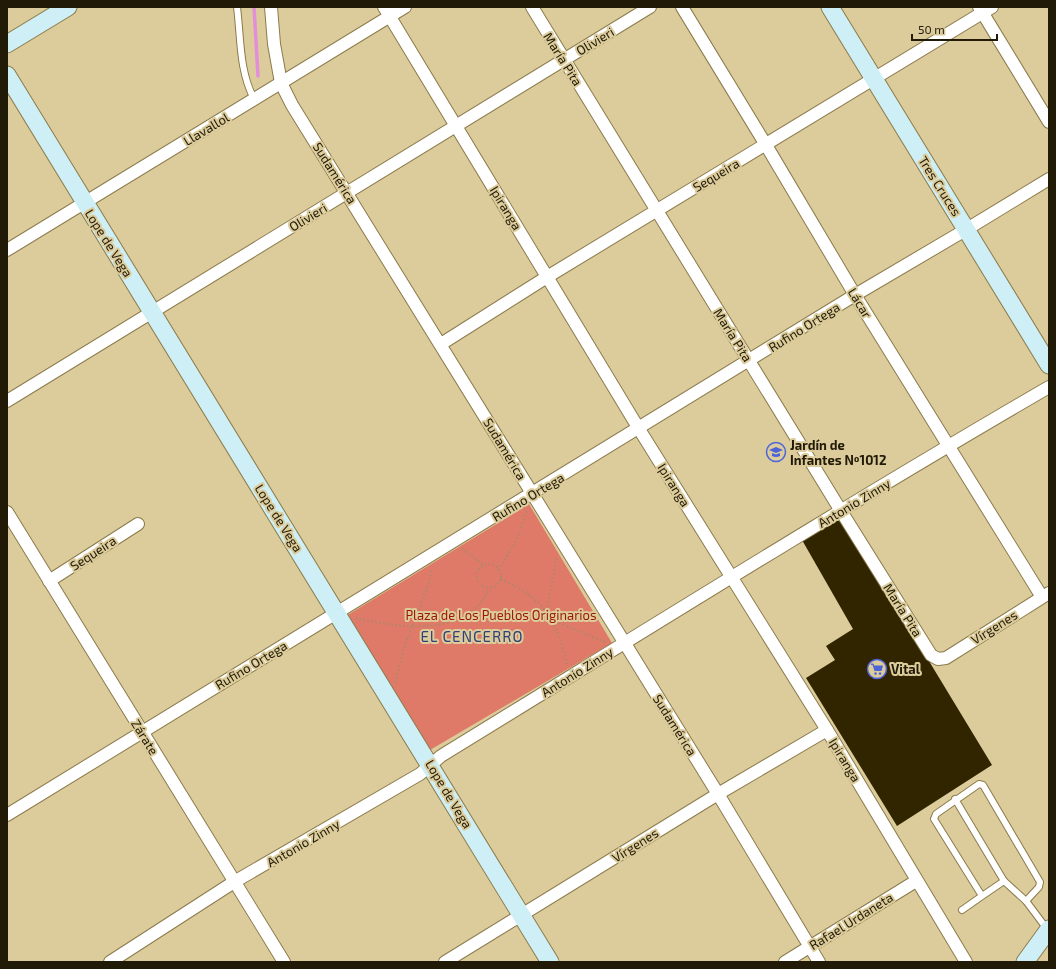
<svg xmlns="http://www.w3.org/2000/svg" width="1056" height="969" font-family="'Exo 2',sans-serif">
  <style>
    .green { fill: #df7a68 }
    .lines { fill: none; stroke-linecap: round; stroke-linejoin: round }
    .stream { stroke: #e28ed8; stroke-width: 3.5 }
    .building { fill: #312500 }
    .lane-casing { stroke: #8b7b4c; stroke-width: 8 }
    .street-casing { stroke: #8b7b4c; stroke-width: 14 }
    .secondary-casing { stroke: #8b7b4c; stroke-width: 19 }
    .path { stroke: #9a8d67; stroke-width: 2; stroke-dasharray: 1 3; stroke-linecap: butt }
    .lane { stroke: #fff; stroke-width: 6 }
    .street { stroke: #fff; stroke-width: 12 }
    .secondary { stroke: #cdeff5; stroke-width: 17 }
    .labels { text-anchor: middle; stroke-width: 4; stroke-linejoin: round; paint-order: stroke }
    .street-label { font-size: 13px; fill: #201a07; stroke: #ddcc9b }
    .poi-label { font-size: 13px; font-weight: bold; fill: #201a07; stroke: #ddcc9b; text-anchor: start }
    .park-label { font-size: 13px; fill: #9c1604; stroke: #ddcc9b }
    .quarter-label { font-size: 15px; letter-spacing: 1px; fill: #32407a; stroke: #ddcc9b }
  </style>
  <rect width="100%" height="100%" fill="#ddcc9b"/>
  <polygon class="green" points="529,504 612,643 430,750 346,616"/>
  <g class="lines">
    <polyline class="stream" points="254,7 258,76"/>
  </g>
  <polygon class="building" points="841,516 992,765 897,826 806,678 835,660 826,646 853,629 802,540"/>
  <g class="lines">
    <g class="lane-casing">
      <g id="lane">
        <path d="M237,7C241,39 239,70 254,99"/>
        <polyline points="955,799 1004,881"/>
        <polyline points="1026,901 1047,929"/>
        <polyline points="962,910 982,896 934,819 936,814 979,784 983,785 1040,882 1039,887 1026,901 1004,881 982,896"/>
      </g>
    </g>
    <g class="street-casing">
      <g id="street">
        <polyline points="271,7 274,44 281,83 292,105 718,794 819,962"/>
        <polyline points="384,7 639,429 827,730 966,962"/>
        <polyline points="532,7 841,511 931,655 938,659 946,658 1049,593"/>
        <polyline points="682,7 766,145 855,295 1042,597"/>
        <polyline points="979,7 1049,122"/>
        <polyline points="7,250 405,7"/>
        <polyline points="441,344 547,277 992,7"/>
        <polyline points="7,401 650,7"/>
        <polyline points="7,512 284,962"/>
        <polyline points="49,581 138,524"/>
        <polyline points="7,815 855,295 967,229 1049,179"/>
        <path d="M110,962L234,882L420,774L441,756C643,632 844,506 1049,387"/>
        <polyline points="445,962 718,794 827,730"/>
        <polyline points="785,962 916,881"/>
      </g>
    </g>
    <g class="secondary-casing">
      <g id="secondary">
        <polyline points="830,7 1049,365"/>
        <polyline points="7,44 68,7"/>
        <polyline points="7,75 550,962"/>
        <polyline points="1025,962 1049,929"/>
      </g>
    </g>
    <g class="path">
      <polyline points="462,549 484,565"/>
      <circle cx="489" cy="576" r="12"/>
      <polyline points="499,570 517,539 527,510"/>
      <path d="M501,579C545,601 556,616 567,665"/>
      <polyline points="547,610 557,555"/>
      <path d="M356,618C400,628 467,638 489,589"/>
      <polyline points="552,620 605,642"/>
      <polyline points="395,682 406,642 428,585 432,569"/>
    </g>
    <use href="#lane" class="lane"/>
    <use href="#street" class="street"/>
    <use href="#secondary" class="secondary"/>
  </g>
  <defs>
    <g id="school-ring" transform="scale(1)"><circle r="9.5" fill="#ddcc9b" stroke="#4d64d8" stroke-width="1.5"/><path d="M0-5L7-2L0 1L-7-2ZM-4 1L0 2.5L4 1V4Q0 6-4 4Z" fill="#4d64d8"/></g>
    <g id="supermarket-ring" transform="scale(1)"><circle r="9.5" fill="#ddcc9b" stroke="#4d64d8" stroke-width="1.5"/><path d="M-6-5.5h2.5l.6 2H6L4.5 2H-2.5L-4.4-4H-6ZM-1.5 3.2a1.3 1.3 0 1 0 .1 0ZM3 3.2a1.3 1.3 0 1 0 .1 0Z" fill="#4d64d8"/></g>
  </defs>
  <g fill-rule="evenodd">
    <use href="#school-ring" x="776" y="452"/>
    <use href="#supermarket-ring" x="877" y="669"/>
  </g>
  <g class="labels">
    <g class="street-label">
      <text transform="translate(595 41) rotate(-31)" y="5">Olivieri</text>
      <text transform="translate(563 59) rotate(58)" y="5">María Pita</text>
      <text transform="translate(206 129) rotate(-31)" y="5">Llavallol</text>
      <text transform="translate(335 173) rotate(58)" y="5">Sudamérica</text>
      <text transform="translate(716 175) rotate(-31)" y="5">Sequeira</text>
      <text transform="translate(940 186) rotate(58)" y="5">Tres Cruces</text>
      <text transform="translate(506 208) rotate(59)" y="5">Ipiranga</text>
      <text transform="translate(308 217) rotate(-31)" y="5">Olivieri</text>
      <text transform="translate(109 243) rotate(58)" y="5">Lope de Vega</text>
      <text transform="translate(860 303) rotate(58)" y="5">Lácar</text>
      <text transform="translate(804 327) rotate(-32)" y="5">Rufino Ortega</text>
      <text transform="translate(733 335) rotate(58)" y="5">María Pita</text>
      <text transform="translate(505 449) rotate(59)" y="5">Sudamérica</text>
      <text transform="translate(674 485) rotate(58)" y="5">Ipiranga</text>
      <text transform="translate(528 497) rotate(-31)" y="5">Rufino Ortega</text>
      <text transform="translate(854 503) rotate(-31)" y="5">Antonio Zinny</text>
      <text transform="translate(279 518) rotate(58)" y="5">Lope de Vega</text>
      <text transform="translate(93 553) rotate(-33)" y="5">Sequeira</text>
      <text transform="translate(903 610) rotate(58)" y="5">María Pita</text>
      <text transform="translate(994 627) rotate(-32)" y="5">Vírgenes</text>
      <text transform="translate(251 665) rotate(-31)" y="5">Rufino Ortega</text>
      <text transform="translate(577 672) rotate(-32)" y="5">Antonio Zinny</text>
      <text transform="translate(675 725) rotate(58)" y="5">Sudamérica</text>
      <text transform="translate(145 737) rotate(58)" y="5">Zárate</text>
      <text transform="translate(845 760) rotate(59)" y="5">Ipiranga</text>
      <text transform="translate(449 794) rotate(59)" y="5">Lope de Vega</text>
      <text transform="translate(303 843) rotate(-30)" y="5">Antonio Zinny</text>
      <text transform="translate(635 845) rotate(-32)" y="5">Vírgenes</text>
      <text transform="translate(851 921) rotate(-32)" y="5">Rafael Urdaneta</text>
    </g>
    <g class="poi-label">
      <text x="790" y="450">Jardín de<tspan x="790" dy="15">Infantes Nº1012</tspan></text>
      <text x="891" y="674">Vital</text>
    </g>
    <g class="park-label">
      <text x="501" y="620">Plaza de Los Pueblos Originarios</text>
    </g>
    <g class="quarter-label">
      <text x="472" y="642">EL CENCERRO</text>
    </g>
  </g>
  <rect width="1056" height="969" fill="none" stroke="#201a07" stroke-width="16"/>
  <path d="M912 34v6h85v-6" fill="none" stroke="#201a07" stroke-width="2"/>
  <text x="918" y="34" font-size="12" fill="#201a07" stroke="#ddcc9b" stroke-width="3" paint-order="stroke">50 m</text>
</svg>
